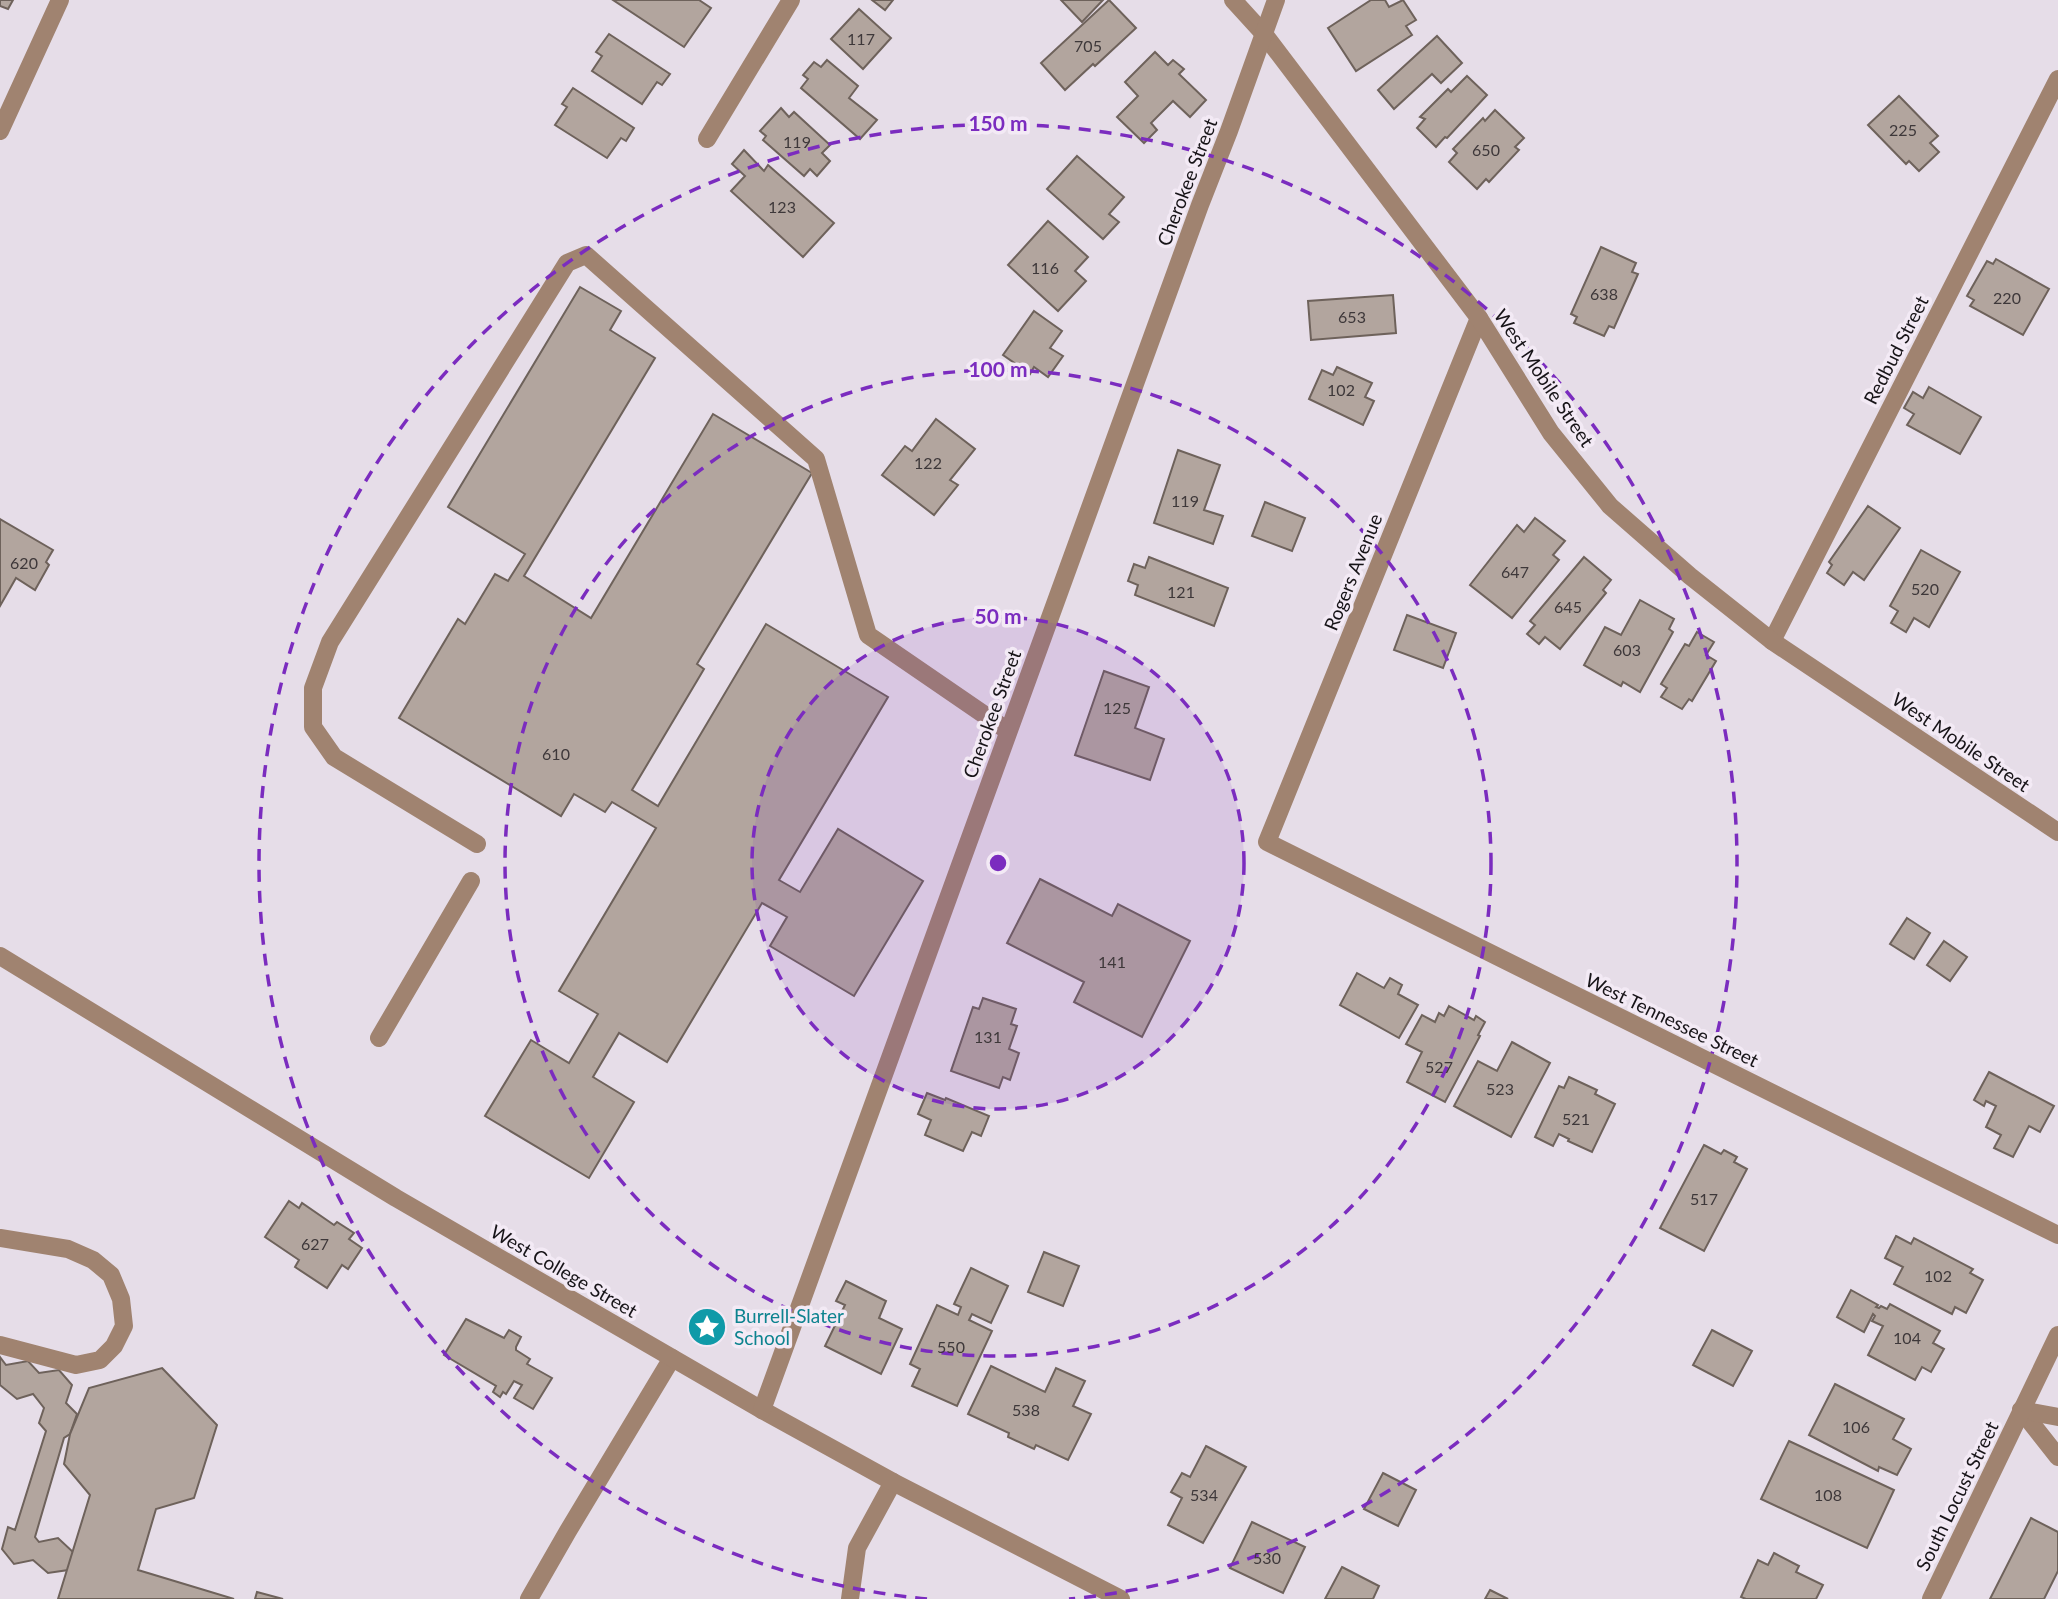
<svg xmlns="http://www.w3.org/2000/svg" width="2058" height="1599" font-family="Lato,sans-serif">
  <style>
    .building { fill: #b2a59e; stroke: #6e625b; stroke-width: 2 }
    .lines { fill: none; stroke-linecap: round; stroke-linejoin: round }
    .service { stroke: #a08370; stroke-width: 18 }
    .minor { stroke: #a08370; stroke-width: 18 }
    .tertiary { stroke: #a08370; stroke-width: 18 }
    .ring { fill: none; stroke: #7b2cbf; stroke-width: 3.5; stroke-dasharray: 12 9 }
    .labels { text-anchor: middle; stroke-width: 7; stroke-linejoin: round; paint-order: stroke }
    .number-label { font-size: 16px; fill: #3e383a }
    .street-label { font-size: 19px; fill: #171418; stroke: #f3eaf5 }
    .culture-label { font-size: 19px; fill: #0d838f; stroke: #f3eaf5; text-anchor: start }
    .centre { fill: #7b2cbf; stroke: #f3eaf5; stroke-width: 3.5 }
    .ring-label { font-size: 21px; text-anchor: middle; font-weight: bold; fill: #7b2cbf; stroke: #f3eaf5; stroke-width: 7; stroke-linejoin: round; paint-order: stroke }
  </style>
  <rect width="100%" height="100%" fill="#e6dde8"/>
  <g class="building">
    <polygon points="0,0 13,0 8,9 0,6"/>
    <polygon points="613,0 699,0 711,8 684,47"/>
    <polygon points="872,0 893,0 885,10"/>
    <polygon points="1061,0 1103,0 1082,22"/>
    <polygon points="1109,0 1136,28 1095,66 1093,64 1065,90 1041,63"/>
    <polygon points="1371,0 1385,0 1389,7 1403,0 1416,20 1406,26 1412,35 1356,71 1328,28"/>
    <polygon points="859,9 891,38 863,69 831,39"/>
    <polygon points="609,34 670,74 662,85 657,82 642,104 592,71 602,56 596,52"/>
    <polygon points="1437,36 1462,63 1441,83 1432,74 1394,109 1378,90"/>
    <polygon points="1155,52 1168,65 1173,60 1184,69 1179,74 1206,100 1190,117 1173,101 1151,123 1157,130 1144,143 1117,117 1138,96 1125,82"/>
    <polygon points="827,60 858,86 849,98 877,120 860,139 801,88 808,79 803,75 814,62 821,67"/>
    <polygon points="1467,76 1487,95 1447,138 1445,137 1436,147 1417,128 1425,119 1420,117 1448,89 1451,92"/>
    <polygon points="573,88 634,128 626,141 621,138 607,158 555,125 567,107 562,104"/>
    <polygon points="1899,96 1938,136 1930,143 1939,152 1919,171 1909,161 1906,164 1868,125"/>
    <polygon points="781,108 789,117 794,112 830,145 822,153 830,161 817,176 810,169 804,176 763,140 766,136 760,131"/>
    <polygon points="1495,110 1524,138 1515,147 1519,150 1489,182 1486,179 1477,189 1449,162 1457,153 1453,149 1483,118 1485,121"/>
    <polygon points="744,150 764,171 768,165 834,223 803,257 731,191 745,176 732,164"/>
    <polygon points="1077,156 1124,197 1109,214 1119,222 1103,239 1047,189"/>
    <polygon points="1048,221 1088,257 1075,271 1086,281 1058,311 1008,265"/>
    <polygon points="1601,247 1636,263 1632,272 1638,274 1614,328 1609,326 1604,336 1574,323 1577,317 1571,314"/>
    <polygon points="1996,259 2049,289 2023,335 1970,306 1974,300 1967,296 1987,261 1993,264"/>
    <polygon points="580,287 621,311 610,330 655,358 524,576 591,618 713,414 812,473 697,664 704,669 632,790 658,806 766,624 888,697 779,880 800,892 838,829 923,881 854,996 770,946 787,917 762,903 667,1062 619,1033 593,1077 634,1102 589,1178 485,1116 531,1040 569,1063 598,1014 559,991 656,828 612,802 605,812 574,794 561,816 399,718 458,619 465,624 495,574 508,581 525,554 448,507"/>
    <polygon points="1393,295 1396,333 1311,340 1308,301"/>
    <polygon points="1034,311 1062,331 1050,348 1063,356 1048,377 1034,367 1030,374 1003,355"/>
    <polygon points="1337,367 1372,383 1365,397 1374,401 1363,425 1309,399 1322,370 1333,375"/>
    <polygon points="1929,387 1981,417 1960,454 1907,425 1914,414 1904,408 1913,392 1923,398"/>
    <polygon points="936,419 975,449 950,480 958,485 934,515 882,475 905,446 912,451"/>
    <polygon points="1178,450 1220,465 1204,510 1223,516 1213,544 1154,523"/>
    <polygon points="1265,502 1305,518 1292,551 1252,536"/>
    <polygon points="1868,506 1900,528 1864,580 1853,572 1844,585 1827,573 1832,565 1829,562"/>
    <polygon points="1535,518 1565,541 1553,555 1559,560 1512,618 1470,585 1517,525 1524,532"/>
    <polygon points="0,519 53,550 46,562 49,565 35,590 16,578 0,606"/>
    <polygon points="1921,550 1960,572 1929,627 1914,618 1906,632 1891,623 1898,611 1890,606"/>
    <polygon points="1149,557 1228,588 1214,626 1135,595 1138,585 1128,581 1134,564 1145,568"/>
    <polygon points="1584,557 1611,580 1603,590 1606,593 1560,649 1545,637 1539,644 1527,634 1535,625 1530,621"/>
    <polygon points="1640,600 1674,619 1669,629 1673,632 1640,692 1623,682 1621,686 1584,665 1605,627 1621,635"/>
    <polygon points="1407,615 1456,633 1443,668 1394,650"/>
    <polygon points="1697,632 1714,642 1706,655 1716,661 1692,701 1689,699 1682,709 1661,697 1667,688 1661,684 1685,644 1689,646"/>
    <polygon points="1104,671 1149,687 1135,728 1164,739 1150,780 1075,755"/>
    <polygon points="1040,879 1112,916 1118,904 1190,941 1142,1037 1074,1002 1084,982 1007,943"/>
    <polygon points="1907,918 1930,933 1914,959 1890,944"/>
    <polygon points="1944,941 1967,957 1950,981 1927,965"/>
    <polygon points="1357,973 1384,988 1390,978 1402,985 1398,994 1418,1005 1399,1038 1340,1005"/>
    <polygon points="983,998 1016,1009 1011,1024 1017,1026 1009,1049 1019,1053 1010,1080 1003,1077 999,1088 951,1071 973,1007 979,1009"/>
    <polygon points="1449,1006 1474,1020 1476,1016 1485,1022 1478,1035 1480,1036 1445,1102 1407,1082 1422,1052 1406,1044 1422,1015 1435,1022 1439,1013 1444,1016"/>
    <polygon points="1512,1042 1550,1063 1511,1137 1454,1106 1478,1061 1497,1071"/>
    <polygon points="1989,1072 2054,1106 2040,1132 2029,1126 2013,1157 1994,1148 2001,1135 1986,1127 1996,1106 1986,1101 1984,1106 1974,1100"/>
    <polygon points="1569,1077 1597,1090 1595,1094 1615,1104 1592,1152 1568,1141 1569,1139 1559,1134 1553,1146 1535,1137 1559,1086 1564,1088"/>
    <polygon points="927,1093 945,1100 946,1098 989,1116 981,1136 972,1132 963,1151 925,1135 931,1120 918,1114"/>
    <polygon points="1704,1145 1721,1154 1724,1150 1737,1157 1734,1162 1747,1169 1704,1251 1660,1228"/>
    <polygon points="289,1201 299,1208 302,1203 334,1225 337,1222 354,1233 349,1239 362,1248 348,1269 342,1265 327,1288 295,1267 299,1260 265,1237"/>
    <polygon points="1896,1236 1911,1244 1914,1238 1973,1269 1970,1273 1983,1280 1966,1313 1955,1307 1952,1314 1894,1284 1903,1267 1885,1258"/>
    <polygon points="1044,1252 1079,1266 1063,1306 1028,1292"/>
    <polygon points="971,1268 1008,1286 991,1323 972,1314 969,1320 992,1331 957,1406 912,1386 920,1369 910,1364 937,1305 958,1315 961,1307 954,1304"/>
    <polygon points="846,1281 886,1301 879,1318 902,1329 881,1374 825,1346 845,1305 836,1301"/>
    <polygon points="1851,1290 1878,1305 1876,1307 1879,1308 1881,1306 1887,1309 1890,1304 1940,1331 1933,1343 1944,1349 1931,1372 1922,1367 1915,1380 1868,1355 1883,1326 1872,1321 1875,1316 1873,1314 1864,1332 1837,1317"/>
    <polygon points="466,1319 504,1338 509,1330 521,1337 516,1347 516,1350 530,1359 527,1364 552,1378 533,1409 514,1398 522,1385 514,1381 506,1394 503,1392 500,1397 493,1392 496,1386 444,1355"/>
    <polygon points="1712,1330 1752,1351 1733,1386 1693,1365"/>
    <polygon points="0,1357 6,1365 28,1361 39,1373 59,1370 72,1385 66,1403 77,1414 70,1434 64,1438 35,1537 39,1542 58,1538 73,1552 68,1570 48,1573 33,1560 14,1564 2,1549 8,1527 15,1530 46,1431 39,1423 44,1408 33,1394 17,1399 0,1385"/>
    <polygon points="991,1366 1045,1392 1056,1368 1085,1381 1073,1406 1091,1414 1068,1460 1036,1445 1034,1449 1008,1437 1009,1433 968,1414"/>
    <polygon points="162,1368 217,1425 194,1498 156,1509 138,1570 234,1599 58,1599 90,1495 64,1464 70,1434 89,1388"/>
    <polygon points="1835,1384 1904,1419 1893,1439 1911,1449 1897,1475 1879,1467 1878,1471 1809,1435"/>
    <polygon points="1789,1441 1894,1490 1867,1548 1761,1499"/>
    <polygon points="1206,1446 1246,1467 1203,1543 1168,1525 1182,1498 1171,1492 1182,1473 1190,1477"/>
    <polygon points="1383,1473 1416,1490 1398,1526 1364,1509"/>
    <polygon points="2031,1518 2058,1532 2058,1571 2044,1599 1990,1599"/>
    <polygon points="1252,1522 1305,1547 1283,1593 1230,1568"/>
    <polygon points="1774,1553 1799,1566 1796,1572 1823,1585 1816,1599 1746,1599 1741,1597 1758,1560 1768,1565"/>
    <polygon points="1342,1567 1379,1586 1373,1599 1325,1599"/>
    <polygon points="1490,1590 1508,1599 1485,1599"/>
    <polygon points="257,1592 283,1599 255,1599"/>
  </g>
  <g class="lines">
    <g class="service">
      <polyline points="477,844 334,757 313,727 313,688 330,642 567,263 586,255 816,459 868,635 1008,731"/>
      <polyline points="379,1038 471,881"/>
      <polyline points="0,1238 68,1249 93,1260 111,1275 121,1299 124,1326 114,1346 100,1360 76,1365 0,1345"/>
      <polyline points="529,1599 568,1531 672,1358"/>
      <polyline points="850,1599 857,1548 893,1482"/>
    </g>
    <g class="minor">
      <polyline points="0,131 60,0"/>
      <polyline points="707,139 791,0"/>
      <polyline points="1479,318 1267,842 2058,1235"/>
      <polyline points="1772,641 2058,79"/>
      <polyline points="2021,1410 2058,1457"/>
      <polyline points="2021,1410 2058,1417"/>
      <polyline points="1931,1599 2058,1335"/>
    </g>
    <g class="tertiary">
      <polyline points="1233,0 1264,34 1479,318 1551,433 1610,506 1690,576 1772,641 2058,832"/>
      <polyline points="0,956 396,1198 762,1410 893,1482 1121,1599"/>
      <polyline points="762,1410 1200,205 1229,131 1276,0"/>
    </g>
  </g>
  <circle cx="998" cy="863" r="246" fill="#7b2cbf" fill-opacity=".12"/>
  <g class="ring">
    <circle cx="998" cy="863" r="246"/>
    <circle cx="998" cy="863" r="493"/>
    <path d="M927 1599A739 739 0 1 1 1069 1599"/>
  </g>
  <defs>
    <g id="sight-disc" transform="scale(2.0125)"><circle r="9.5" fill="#0f9aa8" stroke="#f3eaf5"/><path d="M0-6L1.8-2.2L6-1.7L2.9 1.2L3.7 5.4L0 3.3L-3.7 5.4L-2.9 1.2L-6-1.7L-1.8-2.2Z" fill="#fff"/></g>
  </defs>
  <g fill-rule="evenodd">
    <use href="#sight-disc" x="707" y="1327"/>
  </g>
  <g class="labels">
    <g class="number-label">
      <text x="861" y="45">117</text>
      <text x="1088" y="52">705</text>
      <text x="1903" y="136">225</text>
      <text x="797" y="148">119</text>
      <text x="1486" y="156">650</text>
      <text x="782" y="213">123</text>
      <text x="1045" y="274">116</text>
      <text x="1604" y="300">638</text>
      <text x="2007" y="304">220</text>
      <text x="1352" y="323">653</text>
      <text x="1341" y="396">102</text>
      <text x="928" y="469">122</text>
      <text x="1185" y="507">119</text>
      <text x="24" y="569">620</text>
      <text x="1515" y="578">647</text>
      <text x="1925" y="595">520</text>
      <text x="1181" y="598">121</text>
      <text x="1568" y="613">645</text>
      <text x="1627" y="656">603</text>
      <text x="1117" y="714">125</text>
      <text x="556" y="760">610</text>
      <text x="1112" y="968">141</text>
      <text x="988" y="1043">131</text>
      <text x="1439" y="1073">527</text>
      <text x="1500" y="1095">523</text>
      <text x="1576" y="1125">521</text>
      <text x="1704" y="1205">517</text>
      <text x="315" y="1250">627</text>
      <text x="1938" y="1282">102</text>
      <text x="1907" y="1344">104</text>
      <text x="951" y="1353">550</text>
      <text x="1026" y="1416">538</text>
      <text x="1856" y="1433">106</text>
      <text x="1204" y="1501">534</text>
      <text x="1828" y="1501">108</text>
      <text x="1267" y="1564">530</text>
    </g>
    <g class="street-label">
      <text transform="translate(1187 182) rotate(-69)" y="7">Cherokee Street</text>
      <text transform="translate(1896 350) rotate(-63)" y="7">Redbud Street</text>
      <text transform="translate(1544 378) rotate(56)" y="7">West Mobile Street</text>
      <text transform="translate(1353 572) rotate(-68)" y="7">Rogers Avenue</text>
      <text transform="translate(992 714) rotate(-70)" y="7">Cherokee Street</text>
      <text transform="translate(1961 742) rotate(34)" y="7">West Mobile Street</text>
      <text transform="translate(1672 1020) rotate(26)" y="7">West Tennessee Street</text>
      <text transform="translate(564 1271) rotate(30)" y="7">West College Street</text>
      <text transform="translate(1957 1496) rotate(-64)" y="7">South Locust Street</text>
    </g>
    <g class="culture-label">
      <text x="734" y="1323">Burrell-Slater<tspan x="734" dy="22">School</tspan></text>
    </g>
  </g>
  <circle cx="998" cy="863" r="10" class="centre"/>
  <g class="ring-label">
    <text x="998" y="131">150 m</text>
    <text x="998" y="377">100 m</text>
    <text x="998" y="624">50 m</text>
  </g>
</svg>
